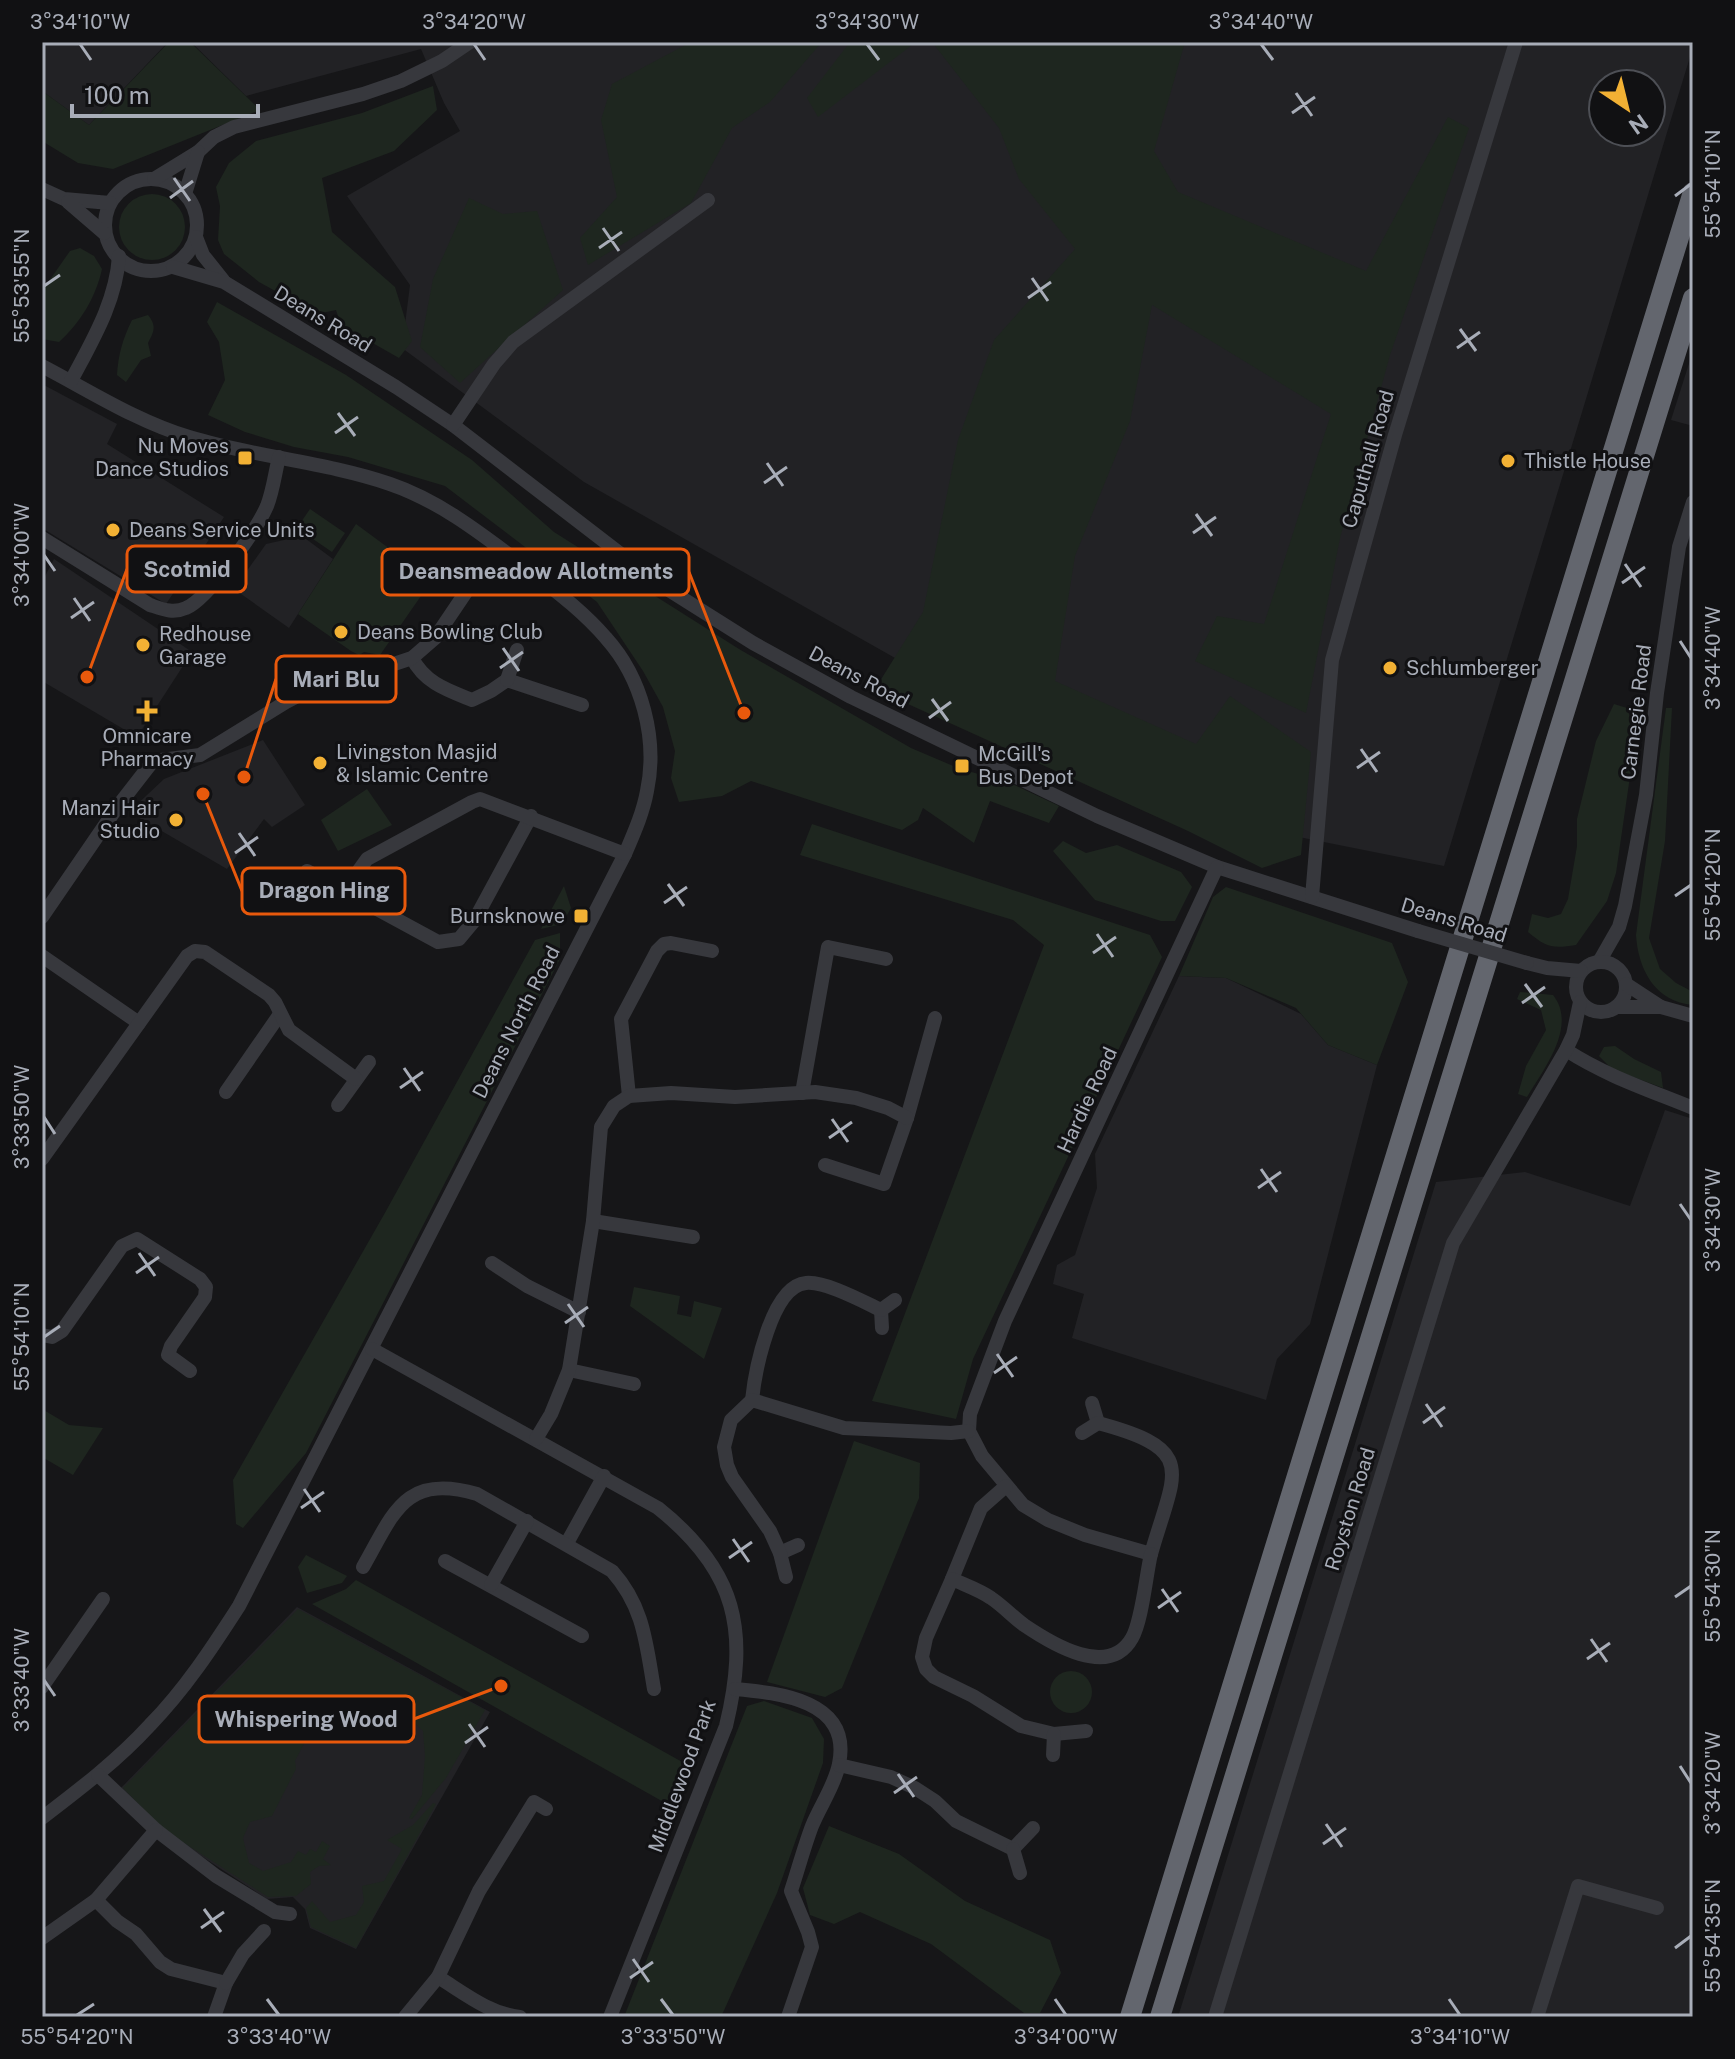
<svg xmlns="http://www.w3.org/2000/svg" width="1735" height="2059" font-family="'Public Sans',sans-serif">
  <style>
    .built { fill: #222225; fill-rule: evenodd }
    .green { fill: #1e261f }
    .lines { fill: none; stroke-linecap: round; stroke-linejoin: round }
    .minor { stroke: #37383d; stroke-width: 14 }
    .highway { stroke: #63666e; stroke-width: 20 }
    .minor-bridge { stroke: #37383d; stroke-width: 14 }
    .ticks { fill: none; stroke: #a8adb8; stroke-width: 3 }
    .poi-dot { fill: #f2b134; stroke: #111113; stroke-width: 3 }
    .labels { text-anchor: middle; stroke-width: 6; stroke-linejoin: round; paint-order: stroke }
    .street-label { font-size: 20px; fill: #a8adb8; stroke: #111113 }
    .poi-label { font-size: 20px; fill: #a8adb8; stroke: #111113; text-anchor: start }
    .leader { fill: none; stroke: #e8590c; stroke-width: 3 }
    .callout-dot { fill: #e8590c; stroke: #111113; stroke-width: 3 }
    .callout { fill: #111113; stroke: #e8590c; stroke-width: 3 }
    .callout-label { font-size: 22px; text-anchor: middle; font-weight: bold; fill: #a8adb8 }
    .neatline { fill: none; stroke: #a8adb8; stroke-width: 3 }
    .ticks-label { font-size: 20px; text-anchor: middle; fill: #a8adb8 }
  </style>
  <rect width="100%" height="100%" fill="#161618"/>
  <g class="built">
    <polygon points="42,42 168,42 89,125 42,91"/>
    <path d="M191,42H1693V47L1444,866L1164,810L584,482L402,348L410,285L347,196L460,131L444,103L421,49L246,96ZM1603,84H1651V132H1603Z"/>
    <polygon points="1693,351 1693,426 1671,420"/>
    <polygon points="42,384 117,424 107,444 224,517 166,604 42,528"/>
    <polygon points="302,536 333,559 289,628 234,589 266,544"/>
    <polygon points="54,559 192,652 137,737 42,681 42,582"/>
    <polygon points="263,740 305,805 272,827 264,819 227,869 129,812 164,779"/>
    <polygon points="1179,976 1226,978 1301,1014 1328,1045 1377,1065 1310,1324 1277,1359 1266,1400 1072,1338 1084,1294 1053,1284 1057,1265 1075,1255 1097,1188 1095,1154"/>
    <polygon points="1665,1110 1693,1119 1693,2017 1178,2017 1436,1182 1525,1172 1630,1206"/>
    <polygon points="297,1607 490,1712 356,1949 310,1928 305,1909 293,1897 267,1899 163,1831 121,1788"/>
  </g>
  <g class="green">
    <polygon points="169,42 190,42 260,110 113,169 78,163 42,141 42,91 89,125"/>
    <polygon points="691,42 822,42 770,102 732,128 691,203 588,265 580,238 617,197 601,120 612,84"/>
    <polygon points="850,42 916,42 818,117 807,98"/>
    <polygon points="932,42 1185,42 1154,151 1178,192 1366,271 1448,117 1469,128 1390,355 1340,538 1306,713 1195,661 1217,616 1264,624 1331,414 1152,305 1130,421 1075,556 1055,681 1196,744 1230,696 1311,752 1301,855 1262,868 1188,831 875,689 923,612 958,440 994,340 1075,249 1019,179 999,128"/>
    <polygon points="433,86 437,110 394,151 322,178 332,232 395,287 412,341 399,358 341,325 336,310 317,314 259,282 224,254 218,240 220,206 216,187 229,163 256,141 362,113"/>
    <circle cx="152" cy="227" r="33"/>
    <polygon points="469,198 503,214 537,211 563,290 460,383 420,347 433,279"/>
    <path d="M80,248L94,256L102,269C96,297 80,323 59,342L42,339V291L70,251Z"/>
    <polygon points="217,302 346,375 472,460 554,532 739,649 911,748 958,768 1012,784 1059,806 1049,823 990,801 974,843 923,808 918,820 902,830 751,781 722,796 679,802 671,778 675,751 663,707 643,671 597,602 445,486 348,457 294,447 245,432 208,415 225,380 219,342 207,322"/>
    <path d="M148,315C157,326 154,332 148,343L151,356L141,360L126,382L117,375C118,355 123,338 132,320Z"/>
    <polygon points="310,509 345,533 332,552 297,528"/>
    <polygon points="356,524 432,580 380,655 364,652 359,655 351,651 298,614"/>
    <path d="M1614,704L1627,708L1636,735L1616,873L1607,901L1576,945C1552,949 1546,947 1528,932L1532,914L1548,918L1561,914L1568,899L1577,846V819L1596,741Z"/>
    <path d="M1666,708H1672L1665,841L1649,938L1660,969L1676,983L1693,992V1005C1655,1002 1638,969 1636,935Z"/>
    <polygon points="367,789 392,825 338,851 321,820"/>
    <polygon points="812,824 1150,935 1162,957 973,1359 956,1419 872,1401 1044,945 1013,920 800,855"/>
    <polygon points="1063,841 1086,853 1117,845 1181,872 1192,887 1175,921 1161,921 1095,900 1053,851"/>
    <polygon points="564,886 571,908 562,924 541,929"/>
    <polygon points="1226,887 1392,943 1408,982 1377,1065 1328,1045 1296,1008 1226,978 1179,976 1213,897"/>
    <polygon points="560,933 560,959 306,1453 243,1528 236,1524 233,1480 386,1211 535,940"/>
    <path d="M1520,992L1553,995C1578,1026 1543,1070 1527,1097L1518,1094L1526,1066L1546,1030L1541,1010L1517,999Z"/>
    <polygon points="1615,1046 1634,1059 1661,1072 1663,1088 1612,1069 1599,1056 1604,1047"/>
    <polygon points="634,1287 680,1296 677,1314 691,1317 694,1301 722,1308 704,1359 630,1306"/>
    <polygon points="42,1409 69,1425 103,1428 73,1475 42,1457"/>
    <polygon points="854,1441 920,1463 919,1498 842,1688 825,1697 767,1682"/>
    <polygon points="306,1555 347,1576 342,1583 307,1593 298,1567"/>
    <polygon points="356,1580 693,1768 676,1809 312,1604 346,1589"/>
    <polygon points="298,1609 485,1710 446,1778 412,1819 409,1818 422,1795 425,1756 423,1731 403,1712 374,1707 341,1740 325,1731 308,1736 295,1761 296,1769 272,1816 250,1822 243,1838 249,1863 263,1871 291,1862 298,1851 306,1855 310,1849 316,1852 322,1841 330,1846 323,1859 331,1865 319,1866 310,1872 311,1884 296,1896 268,1897 164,1830 123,1788"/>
    <circle cx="1071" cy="1692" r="21"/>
    <polygon points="764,1701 812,1718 824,1739 823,1763 777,1893 721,2017 624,2017 747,1706"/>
    <polygon points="433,1803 436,1804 356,1948 311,1927 306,1908 312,1901 330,1922 356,1915 364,1902 362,1886 384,1881 402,1849 387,1840 413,1825"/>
    <polygon points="829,1826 899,1854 965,1901 1050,1940 1061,1973 1040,2013 1024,2013 931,1944 860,1912 834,1924 810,1915 803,1888"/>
  </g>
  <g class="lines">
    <g class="minor">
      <circle cx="151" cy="225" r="46"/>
      <polyline points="154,179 198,152 214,137 234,127 363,94 401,81 442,61 470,42"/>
      <polyline points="42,189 64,199 110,203"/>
      <polyline points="185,194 198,152"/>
      <polyline points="68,202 104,233"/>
      <polyline points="196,237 203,255 223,280"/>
      <polyline points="173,267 224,282 396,387 453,425 661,585 753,643 851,697 1097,816 1217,867 1418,931"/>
      <path d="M42,366C90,391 136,421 189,437C255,457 325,462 390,484C440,501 483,535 524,566C552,588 583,611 606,638C642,678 658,739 647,791C643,813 634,833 625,854L239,1606C212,1648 185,1689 150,1725C118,1760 80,1789 42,1818"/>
      <path d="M71,381C92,341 116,302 119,256"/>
      <polyline points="453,425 494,364 513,342 708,200"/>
      <path d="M42,538L150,605C162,609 173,614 186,608C208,599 257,529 267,506C273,491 275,473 279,457"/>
      <path d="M412,658C425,683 447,690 472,700L491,691L507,680L582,705"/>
      <polyline points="507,680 517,650"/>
      <polyline points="307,871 438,942 459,939 474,921 531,816"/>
      <polyline points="344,891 367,859 472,802 480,799 625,854"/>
      <polyline points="1312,897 1332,660 1395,435 1516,42"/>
      <polyline points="42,917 118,806 153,761 200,755 286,702 328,680 356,670 382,668 412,658 435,638 497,546"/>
      <polyline points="42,956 139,1023"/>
      <polyline points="1599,962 1619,927 1625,906 1646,795 1657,693 1679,547 1693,502"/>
      <circle cx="1601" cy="987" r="25"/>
      <polyline points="1527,963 1547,968 1581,971"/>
      <polyline points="1626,984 1661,1007"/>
      <polyline points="1616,1007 1661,1007 1693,1016"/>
      <path d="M1566,1050C1606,1076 1649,1090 1693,1108"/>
      <polyline points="226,1092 280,1014"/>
      <polyline points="802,1093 828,947 886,959"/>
      <polyline points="629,1096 621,1019 657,951 664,944 671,943 712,951"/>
      <polyline points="338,1105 369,1062"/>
      <polyline points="42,1159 187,956 195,951 205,952 269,995 275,1002 289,1030 356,1079"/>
      <polyline points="825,1165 884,1184 907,1118 935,1018"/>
      <polyline points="593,1221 693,1237"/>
      <polyline points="492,1263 527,1286 579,1312"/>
      <polyline points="881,1310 882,1328"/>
      <polyline points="42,1335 52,1337 62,1331 122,1246 137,1239 200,1279 206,1287 205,1297 171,1346 168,1355 190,1371"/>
      <path d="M372,1349L658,1508C737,1571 749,1631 726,1726L610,2017"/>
      <polyline points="569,1370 634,1384"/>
      <path d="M752,1400C755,1372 771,1286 806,1283C825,1281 862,1301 881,1310L895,1300"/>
      <polyline points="1092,1403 1098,1423"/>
      <path d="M1082,1433L1098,1423C1199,1450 1175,1470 1151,1554L1085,1535L1048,1520L1023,1505L982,1456L969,1431L970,1414L1005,1321L1217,867"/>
      <polyline points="536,1439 551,1414 569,1370 593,1221 601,1127 614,1106 629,1096 671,1093 735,1097 815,1092 856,1098 888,1108 907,1118"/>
      <polyline points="567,1543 604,1476"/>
      <polyline points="780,1553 798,1545"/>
      <polyline points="445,1561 582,1636"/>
      <path d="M363,1567C394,1513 404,1473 477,1494L612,1571C644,1607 646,1643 654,1689"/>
      <polyline points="786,1577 780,1553 770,1531 732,1477 727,1465 724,1447 731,1420 752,1400 844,1428 951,1433 969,1431"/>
      <polyline points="952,1579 981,1508 1006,1486"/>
      <polyline points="491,1585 527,1521"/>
      <polyline points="42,1687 103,1599"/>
      <path d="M735,1689C779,1693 852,1700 839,1764C835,1785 820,1806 812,1826C804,1847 798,1870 791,1891L808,1932L812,1947L788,2017"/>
      <path d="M1086,1731L1054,1734L1021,1726L973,1696L934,1677L926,1669L922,1657L926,1638L952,1579C965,1585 980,1590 991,1598C1003,1606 1013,1617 1024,1625C1052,1644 1109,1679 1132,1638C1142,1621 1146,1575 1151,1554"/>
      <polyline points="1053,1755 1054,1734"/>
      <polyline points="839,1765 891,1777 915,1788 935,1801 956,1821 1013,1849 1033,1828"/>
      <polyline points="98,1775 156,1830 216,1876 275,1912 290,1914"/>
      <polyline points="1013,1849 1020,1873"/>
      <polyline points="96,1900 117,1921 136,1934 160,1962 171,1969 226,1983 214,2017"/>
      <polyline points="42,1938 96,1900 156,1830"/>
      <path d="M438,1977C464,1993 490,2014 520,2017"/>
      <polyline points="226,1983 243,1954 264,1931"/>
      <polyline points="405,2017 438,1977 479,1891 534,1802 546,1809"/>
      <polyline points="1215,2017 1453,1243 1566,1050 1573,1035 1580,1002"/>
      <polyline points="1537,2017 1578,1886 1657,1908"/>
    </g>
    <g class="highway">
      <polyline points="1130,2017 1693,192"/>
      <polyline points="1160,2017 1693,298"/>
    </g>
    <polyline class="minor-bridge" points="1418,931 1527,963"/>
  </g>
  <path class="ticks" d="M80,44L91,60M474,44L485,60M867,44L879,60M1261,44L1273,60M1296,93L1312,116M1292,113L1315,97M174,178L190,201M1675,196L1691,184M170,198L193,181M603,228L619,251M599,248L622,232M1032,278L1048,301M44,286L60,275M1028,298L1051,282M1460,329L1476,351M1457,348L1480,332M338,413L355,436M335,433L358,417M767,463L783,486M764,483L787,467M1196,514L1212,536M1193,533L1216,517M44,555L55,571M1625,564L1641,587M1622,583L1645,567M74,598L90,621M71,618L94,602M1680,641L1691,658M503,648L519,671M500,668L523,652M932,699L948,721M929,718L951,702M1361,749L1377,772M1357,768L1380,752M239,833L255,856M235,853L258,837M668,884L684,906M1675,896L1691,885M664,903L687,887M1097,934L1113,957M1093,953L1116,937M1525,984L1542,1007M1522,1003L1545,987M404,1068L420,1091M400,1088L423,1072M44,1117L55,1134M832,1119L848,1142M829,1138L852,1122M1261,1169L1277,1192M1258,1188L1281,1172M1680,1204L1691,1220M139,1253L155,1276M136,1273L159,1257M568,1304L584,1327M565,1323L588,1307M44,1337L60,1326M997,1354L1013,1377M994,1373L1017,1357M1426,1404L1442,1427M1423,1423L1445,1407M304,1489L320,1512M301,1508L324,1492M733,1539L749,1562M729,1558L752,1542M1162,1589L1178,1612M1675,1597L1691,1586M1158,1608L1181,1592M1591,1639L1607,1662M1587,1659L1610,1643M44,1680L55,1696M469,1724L485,1747M465,1743L488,1727M1680,1766L1691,1783M898,1774L914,1797M894,1793L917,1777M1326,1824L1342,1847M1323,1844L1346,1828M204,1909L221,1932M201,1928L224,1912M1675,1948L1691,1936M633,1959L649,1982M630,1978L653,1962M267,1999L279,2015M661,1999L673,2015M1055,1999L1066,2015M1449,1999L1460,2015M77,2015L94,2004"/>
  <g class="poi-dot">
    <rect x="237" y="450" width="16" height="16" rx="4"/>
    <circle cx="1508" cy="461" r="8"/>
    <circle cx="113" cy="530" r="8"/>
    <circle cx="341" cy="632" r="8"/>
    <circle cx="143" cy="645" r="8"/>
    <circle cx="1390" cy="668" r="8"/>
    <path d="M143 699h8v8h8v8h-8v8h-8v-8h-8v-8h8z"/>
    <circle cx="320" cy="763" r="8"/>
    <rect x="954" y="758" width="16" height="16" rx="4"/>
    <circle cx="176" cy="820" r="8"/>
    <rect x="573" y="908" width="16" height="16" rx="4"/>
  </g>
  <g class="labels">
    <g class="street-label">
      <text transform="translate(323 319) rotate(31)" y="7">Deans Road</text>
      <text transform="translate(1368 459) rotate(-74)" y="7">Caputhall Road</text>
      <text transform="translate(859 677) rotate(28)" y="7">Deans Road</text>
      <text transform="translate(1636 712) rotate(-83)" y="7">Carnegie Road</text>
      <text transform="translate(1454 920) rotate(17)" y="7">Deans Road</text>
      <text transform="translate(516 1022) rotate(-63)" y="7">Deans North Road</text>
      <text transform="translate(1087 1100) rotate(-65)" y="7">Hardie Road</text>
      <text transform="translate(1350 1509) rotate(-73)" y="7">Royston Road</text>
      <text transform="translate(682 1776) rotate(-70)" y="7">Middlewood Park</text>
    </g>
    <g class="poi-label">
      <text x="229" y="453" text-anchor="end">Nu Moves<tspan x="229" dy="23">Dance Studios</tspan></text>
      <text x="1524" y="468">Thistle House</text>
      <text x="129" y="537">Deans Service Units</text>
      <text x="357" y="639">Deans Bowling Club</text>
      <text x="159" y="641">Redhouse<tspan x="159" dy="23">Garage</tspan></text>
      <text x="1406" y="675">Schlumberger</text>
      <text x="147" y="743" text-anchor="middle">Omnicare<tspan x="147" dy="23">Pharmacy</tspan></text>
      <text x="336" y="759">Livingston Masjid<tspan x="336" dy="23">&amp; Islamic Centre</tspan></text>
      <text x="978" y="761">McGill's<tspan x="978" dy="23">Bus Depot</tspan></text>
      <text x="160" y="815" text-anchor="end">Manzi Hair<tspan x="160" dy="23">Studio</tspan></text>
      <text x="565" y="923" text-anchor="end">Burnsknowe</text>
    </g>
  </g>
  <path class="leader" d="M87 677L127 569M744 713L689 572M244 777L276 679M203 794L242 891M501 1686L414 1719"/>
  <g class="callout-dot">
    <circle cx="87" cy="677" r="8"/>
    <circle cx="744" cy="713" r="8"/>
    <circle cx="244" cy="777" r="8"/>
    <circle cx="203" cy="794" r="8"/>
    <circle cx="501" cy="1686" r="8"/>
  </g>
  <g class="callout">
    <rect x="127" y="546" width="119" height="46" rx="8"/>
    <rect x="382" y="549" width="307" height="46" rx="8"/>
    <rect x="276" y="656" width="120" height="46" rx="8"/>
    <rect x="242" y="868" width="163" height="46" rx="8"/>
    <rect x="199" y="1696" width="215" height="46" rx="8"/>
  </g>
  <g class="callout-label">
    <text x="187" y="577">Scotmid</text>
    <text x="536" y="579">Deansmeadow Allotments</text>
    <text x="336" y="687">Mari Blu</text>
    <text x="324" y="898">Dragon Hing</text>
    <text x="306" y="1727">Whispering Wood</text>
  </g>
  <rect width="1735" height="2059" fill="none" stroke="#111113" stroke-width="88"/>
  <g transform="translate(1627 108) rotate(145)"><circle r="38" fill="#111113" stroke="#4d4f55" stroke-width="2"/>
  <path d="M0-6L14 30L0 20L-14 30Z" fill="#f2b134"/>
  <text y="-12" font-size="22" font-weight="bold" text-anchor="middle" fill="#a8adb8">N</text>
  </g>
  <path d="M72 104v12h186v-12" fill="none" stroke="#a8adb8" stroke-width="4"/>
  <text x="84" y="104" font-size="24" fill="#a8adb8" stroke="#111113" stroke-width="6" paint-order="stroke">100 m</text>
  <rect x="44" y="44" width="1647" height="1971" class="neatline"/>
  <g class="ticks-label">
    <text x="80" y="29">3°34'10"W</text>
    <text x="474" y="29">3°34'20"W</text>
    <text x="867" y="29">3°34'30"W</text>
    <text x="1261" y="29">3°34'40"W</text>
    <text transform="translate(1713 184) rotate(-90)" y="7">55°54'10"N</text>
    <text transform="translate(22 286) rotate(-90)" y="7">55°53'55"N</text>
    <text transform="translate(22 555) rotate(-90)" y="7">3°34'00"W</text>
    <text transform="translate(1713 658) rotate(-90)" y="7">3°34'40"W</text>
    <text transform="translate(1713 885) rotate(-90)" y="7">55°54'20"N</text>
    <text transform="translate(22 1117) rotate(-90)" y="7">3°33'50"W</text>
    <text transform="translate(1713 1220) rotate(-90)" y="7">3°34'30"W</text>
    <text transform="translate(22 1337) rotate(-90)" y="7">55°54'10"N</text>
    <text transform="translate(1713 1586) rotate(-90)" y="7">55°54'30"N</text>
    <text transform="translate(22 1680) rotate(-90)" y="7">3°33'40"W</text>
    <text transform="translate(1713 1783) rotate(-90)" y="7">3°34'20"W</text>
    <text transform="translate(1713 1936) rotate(-90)" y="7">55°54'35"N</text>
    <text x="77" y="2044">55°54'20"N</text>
    <text x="279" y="2044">3°33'40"W</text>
    <text x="673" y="2044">3°33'50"W</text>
    <text x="1066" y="2044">3°34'00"W</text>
    <text x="1460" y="2044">3°34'10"W</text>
  </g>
</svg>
